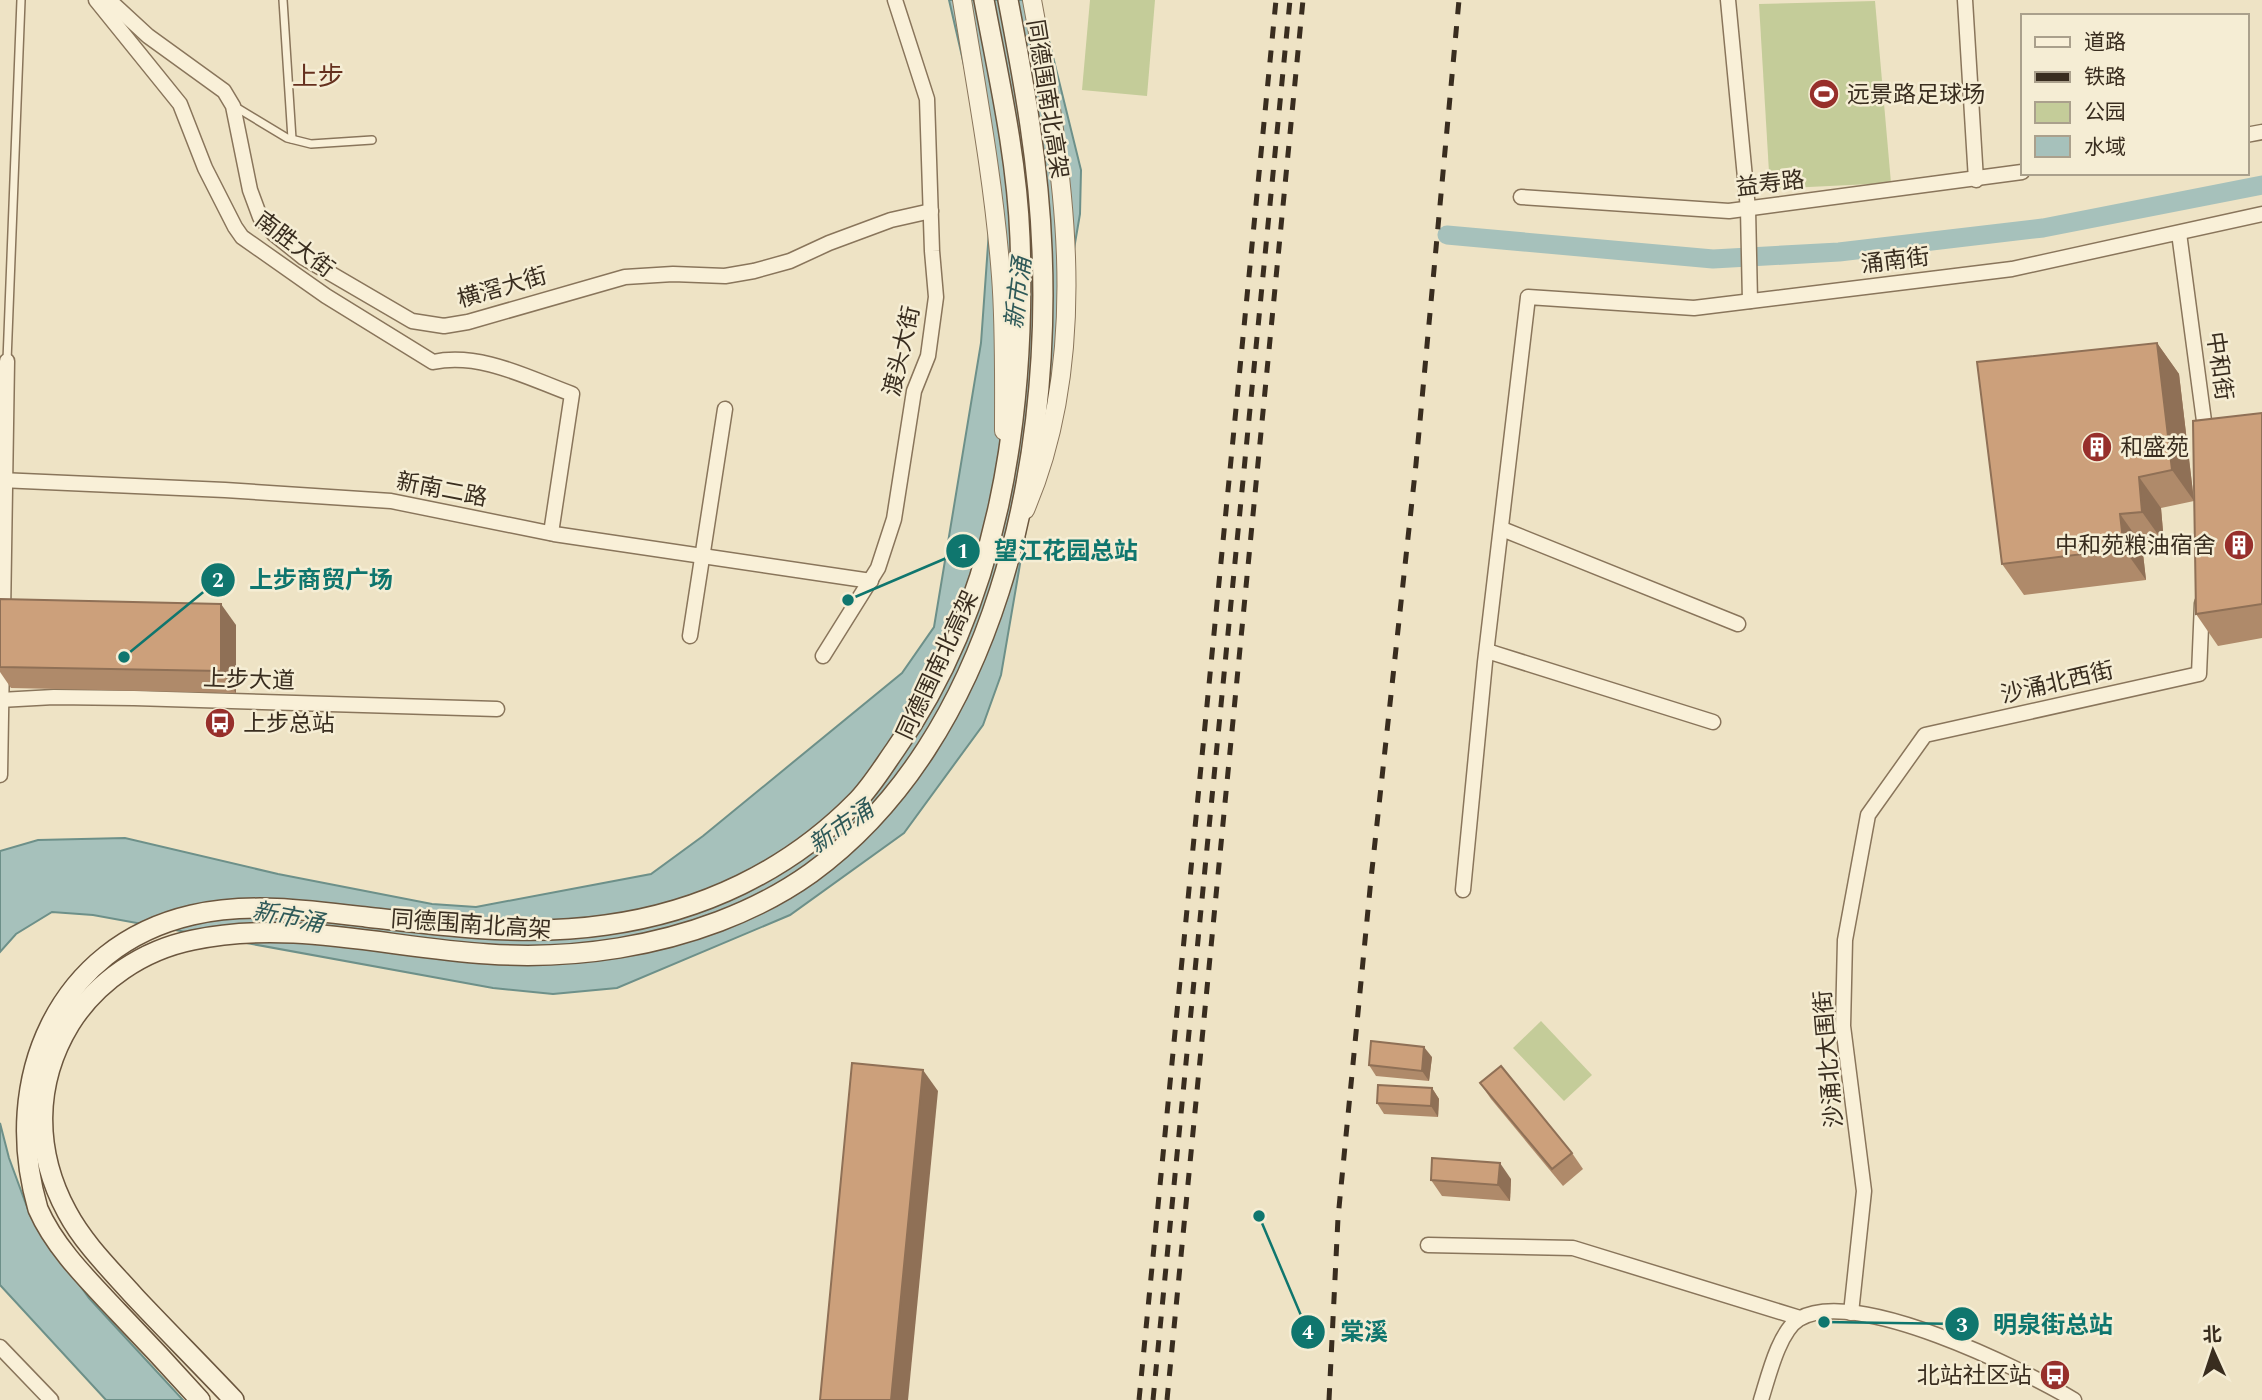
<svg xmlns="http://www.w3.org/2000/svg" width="2262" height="1400" font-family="Spectral,'Noto Sans SC',serif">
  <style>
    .green { fill: #c4cc99 }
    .water { fill: #a6c1bb; stroke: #6d9089; stroke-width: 2 }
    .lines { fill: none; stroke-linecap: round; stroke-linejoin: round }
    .canal { stroke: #a6c1bb; stroke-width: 19 }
    .service-casing { stroke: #89755b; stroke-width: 10 }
    .minor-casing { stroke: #89755b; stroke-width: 17 }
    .tertiary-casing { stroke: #89755b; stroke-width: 20 }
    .secondary-casing { stroke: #6b563e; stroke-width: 22 }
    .service { stroke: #f9f0d8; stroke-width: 7 }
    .minor { stroke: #f9f0d8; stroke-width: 14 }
    .tertiary { stroke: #f9f0d8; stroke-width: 18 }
    .secondary { stroke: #f9f0d8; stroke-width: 19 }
    .rail { stroke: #392d1f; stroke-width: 5; stroke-dasharray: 12 12; stroke-linecap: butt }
    .wall { fill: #af8a6a }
    .shaded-wall { fill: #8f7056 }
    .building { fill: #cca07b; stroke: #8f7056; stroke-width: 2 }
    .labels { text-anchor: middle; stroke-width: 5; stroke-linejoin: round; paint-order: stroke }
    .poi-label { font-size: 23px; fill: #392d1f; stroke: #f5edd4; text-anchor: start }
    .street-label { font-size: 23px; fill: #392d1f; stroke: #f5edd4 }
    .water-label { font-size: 24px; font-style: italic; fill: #2e5958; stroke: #f5edd4 }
    .quarter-label { font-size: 26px; fill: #65301e; stroke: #f5edd4 }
    .leader { fill: none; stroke: #0f766e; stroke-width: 2.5 }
    .callout-dot { fill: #0f766e; stroke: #f5edd4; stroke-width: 2.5 }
    .mark-label { font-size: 21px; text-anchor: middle; font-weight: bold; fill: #fff }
    .callout-label { font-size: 24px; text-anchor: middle; font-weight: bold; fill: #0f766e; stroke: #f5edd4; stroke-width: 5; stroke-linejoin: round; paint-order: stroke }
  </style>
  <rect width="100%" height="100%" fill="#eee3c5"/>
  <g class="green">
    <polygon points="1090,0 1155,0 1147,96 1082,90"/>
    <polygon points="1875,1 1891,183 1770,189 1759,4"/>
    <polygon points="1541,1021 1592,1075 1564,1101 1513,1048"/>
  </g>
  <g class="water">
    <polygon points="949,0 1039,0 1081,170 1080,214 1001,675 983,725 904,833 790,915 617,988 553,994 493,988 93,915 52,912 16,934 0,952 0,851 38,840 125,838 278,874 432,904 476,907 651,874 703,836 902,673 934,627 981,343 991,203 973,104"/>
    <polygon points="0,1123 9,1158 30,1215 89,1298 183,1400 106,1400 0,1285"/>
  </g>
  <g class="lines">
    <polyline class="canal" points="1447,235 1713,259 1839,252 2043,228 2262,185"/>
    <g class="service-casing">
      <g id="service">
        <polyline points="283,0 292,139"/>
        <polyline points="234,106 287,138 311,144 372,140"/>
        <polyline points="7,361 21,0"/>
      </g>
    </g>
    <g class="minor-casing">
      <g id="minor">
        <path d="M96,0L180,104L205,168L235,227L242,237L326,296L433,362C481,352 528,378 572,394L551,533"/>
        <polyline points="109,0 148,36 224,91 233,106 250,190 260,217 274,234 304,258 412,321 444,326 468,322 625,277 673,274 725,276 754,271 790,261 829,243 891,220 931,211"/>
        <polyline points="1728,0 1748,209 1750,301"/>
        <polyline points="1965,0 1976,180"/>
        <polyline points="2246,135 2262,132"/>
        <polyline points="1521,197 1729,211 2022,172"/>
        <polyline points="2179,233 2206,436"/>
        <polyline points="0,480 225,490 391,501 554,534 871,581"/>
        <polyline points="1502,529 1738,624"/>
        <polyline points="3,615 7,361"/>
        <polyline points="690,636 725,409"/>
        <polyline points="1487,651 1713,722"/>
        <polyline points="823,656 878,568 894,519 914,391 928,356 936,297 932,251 927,99 895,0"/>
        <polyline points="0,700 54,697 134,698 497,709"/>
        <polyline points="0,775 2,657"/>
        <polyline points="1463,890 1485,662 1528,297 1694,308 2012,269 2262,214"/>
        <polyline points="1428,1245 1573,1248 1800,1318"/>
        <polyline points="1851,1313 1864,1191 1843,1026 1845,940 1868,815 1925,735 2199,674 2202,603"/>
        <polyline points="0,1347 51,1400"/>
        <path d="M1761,1400C1768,1378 1779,1331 1799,1319C1855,1286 2022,1369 2074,1400"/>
      </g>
    </g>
    <g class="tertiary-casing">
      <g id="tertiary">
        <path d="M962,0C977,92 994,183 1001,276C1005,327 1004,379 1004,431"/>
        <path d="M1025,510C1094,350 1063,166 1032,0"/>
      </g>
    </g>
    <g class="secondary-casing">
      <g id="secondary">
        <path d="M200,1400C173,1370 146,1341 118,1312C89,1281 55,1248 38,1209C0,1079 58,946 192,915C249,902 309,910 366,917C446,926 525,937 606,925C701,912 788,871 856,802C871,787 883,767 895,750C999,603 1026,414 1020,238C1017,158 999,79 984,0"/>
        <path d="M234,1400C201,1365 168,1332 135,1297C111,1270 84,1244 67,1212C34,1151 34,1083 70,1024C97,981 143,950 193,940C291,919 390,948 488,954C531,957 576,955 619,948C686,937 755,913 811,873C996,738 1051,465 1042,250C1039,165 1024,83 1008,0"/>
      </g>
    </g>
    <use href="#service" class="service"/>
    <use href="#minor" class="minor"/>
    <use href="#tertiary" class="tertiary"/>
    <use href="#secondary" class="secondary"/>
    <g class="rail">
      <polyline points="1139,1400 1276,0"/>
      <polyline points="1153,1400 1290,0"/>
      <polyline points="1167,1400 1303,0"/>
      <polyline points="1329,1400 1338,1218 1371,879 1416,464 1459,0"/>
    </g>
  </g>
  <g class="wall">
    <polygon points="2157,343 2179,374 2194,501 2161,508 2164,543 2142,545 2146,580 2024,595 2002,564"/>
    <polygon points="2262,413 2262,638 2218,646 2196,614"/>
    <polygon points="0,599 236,625 236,693 11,688 0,672"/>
    <polygon points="1432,1057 1429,1081 1376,1076 1369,1065"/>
    <polygon points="1480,1083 1572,1153 1583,1169 1563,1186 1491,1099"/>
    <polygon points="1432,1088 1439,1099 1438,1117 1384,1114 1377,1103"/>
    <polygon points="1511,1179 1510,1201 1442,1196 1431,1180"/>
  </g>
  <g class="shaded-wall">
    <polygon points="2157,343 2179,374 2194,501 2172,470"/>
    <polygon points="2139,477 2161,508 2164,543 2142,512"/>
    <polygon points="2120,514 2142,545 2146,580 2124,549"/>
    <polygon points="221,604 236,625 236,693 221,671"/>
    <polygon points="1424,1047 1432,1057 1429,1081 1422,1071"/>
    <polygon points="923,1070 938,1091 908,1400 891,1400"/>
    <polygon points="1432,1088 1439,1099 1438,1117 1431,1106"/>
    <polygon points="1500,1163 1511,1179 1510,1201 1498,1185"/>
  </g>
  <g class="building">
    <polygon points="2157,343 2172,470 2139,477 2142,512 2120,514 2124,549 2002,564 1977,362"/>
    <polygon points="2262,413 2262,604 2196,614 2193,421"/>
    <polygon points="0,599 221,604 221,671 0,667"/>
    <polygon points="1371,1041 1424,1047 1422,1071 1369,1065"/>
    <polygon points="852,1063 923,1070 891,1400 820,1400"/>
    <polygon points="1501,1066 1572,1153 1552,1169 1480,1083"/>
    <polygon points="1378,1085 1432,1088 1431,1106 1377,1103"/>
    <polygon points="1432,1158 1500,1163 1498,1185 1431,1180"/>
  </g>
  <defs>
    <g id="stadium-disc" transform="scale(1.575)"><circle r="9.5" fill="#972f2b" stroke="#f5edd4"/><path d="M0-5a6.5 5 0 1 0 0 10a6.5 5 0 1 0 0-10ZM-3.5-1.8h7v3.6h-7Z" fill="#fff"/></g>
    <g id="building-disc" transform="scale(1.575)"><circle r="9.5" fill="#972f2b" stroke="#f5edd4"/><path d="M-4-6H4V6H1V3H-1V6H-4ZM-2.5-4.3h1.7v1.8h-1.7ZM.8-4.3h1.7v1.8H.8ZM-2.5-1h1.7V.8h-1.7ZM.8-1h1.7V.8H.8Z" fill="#fff"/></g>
    <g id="bus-disc" transform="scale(1.575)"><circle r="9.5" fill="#972f2b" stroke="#f5edd4"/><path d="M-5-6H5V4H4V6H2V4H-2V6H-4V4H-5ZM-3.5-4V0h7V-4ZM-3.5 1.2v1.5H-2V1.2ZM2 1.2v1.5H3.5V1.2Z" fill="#fff"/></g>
  </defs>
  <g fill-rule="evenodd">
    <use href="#stadium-disc" x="1824" y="94"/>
    <use href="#building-disc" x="2097" y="447"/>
    <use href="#building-disc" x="2239" y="545"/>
    <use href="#bus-disc" x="220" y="723"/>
    <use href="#bus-disc" x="2055" y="1375"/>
  </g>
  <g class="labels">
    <g class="poi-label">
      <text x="1847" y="102">远景路足球场</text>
      <text x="2120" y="455">和盛苑</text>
      <text x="2216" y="553" text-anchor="end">中和苑粮油宿舍</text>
      <text x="243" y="731">上步总站</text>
      <text x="2032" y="1383" text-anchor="end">北站社区站</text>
    </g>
    <g class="street-label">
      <text transform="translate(1048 99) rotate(81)" y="8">同德围南北高架</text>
      <text transform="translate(1770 183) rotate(-7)" y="8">益寿路</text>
      <text transform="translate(295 244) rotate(37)" y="8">南胜大街</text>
      <text transform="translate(1895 260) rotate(-7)" y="8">涌南街</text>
      <text transform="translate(502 287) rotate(-16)" y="8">横滘大街</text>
      <text transform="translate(901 351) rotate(-77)" y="8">渡头大街</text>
      <text transform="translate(2220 366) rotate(82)" y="8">中和街</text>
      <text transform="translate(442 489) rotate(11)" y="8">新南二路</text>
      <text transform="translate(937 665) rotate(-65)" y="8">同德围南北高架</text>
      <text transform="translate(249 679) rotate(2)" y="8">上步大道</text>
      <text transform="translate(2057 682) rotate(-13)" y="8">沙涌北西街</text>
      <text transform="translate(471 924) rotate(4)" y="8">同德围南北高架</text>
      <text transform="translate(1828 1059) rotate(-95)" y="8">沙涌北大围街</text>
    </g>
    <g class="water-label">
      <text transform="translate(1018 293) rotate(-83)" y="8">新市涌</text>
      <text transform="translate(841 827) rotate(-35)" y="8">新市涌</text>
      <text transform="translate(288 917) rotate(11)" y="8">新市涌</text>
    </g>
    <g class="quarter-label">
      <text x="318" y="85">上步</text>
    </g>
  </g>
  <path class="leader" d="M848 600L963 551M124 657L218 580M1824 1322L1962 1324M1259 1216L1308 1332"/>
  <g class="callout-dot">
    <circle cx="848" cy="600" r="7"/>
    <circle cx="124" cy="657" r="7"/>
    <circle cx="1824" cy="1322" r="7"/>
    <circle cx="1259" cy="1216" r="7"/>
    <circle cx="963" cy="551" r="18"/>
    <circle cx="218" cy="580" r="18"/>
    <circle cx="1962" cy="1324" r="18"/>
    <circle cx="1308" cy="1332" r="18"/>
  </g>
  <g class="mark-label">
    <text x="963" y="558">1</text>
    <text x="218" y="587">2</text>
    <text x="1962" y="1332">3</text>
    <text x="1308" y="1339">4</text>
  </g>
  <g class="callout-label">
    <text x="1066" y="559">望江花园总站</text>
    <text x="321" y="588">上步商贸广场</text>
    <text x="2053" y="1333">明泉街总站</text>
    <text x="1364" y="1340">棠溪</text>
  </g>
  <rect x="2021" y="14" width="228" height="161" fill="#f5edd4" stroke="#aaa08c" stroke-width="2"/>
  <rect x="2035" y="37" width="35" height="10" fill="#f9f0d8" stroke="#aaa08c" stroke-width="2"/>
  <text x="2084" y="49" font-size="21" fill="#392d1f">道路</text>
  <rect x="2035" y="72" width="35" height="10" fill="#392d1f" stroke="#aaa08c" stroke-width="2"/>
  <text x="2084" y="84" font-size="21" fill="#392d1f">铁路</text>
  <rect x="2035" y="102" width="35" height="21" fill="#c4cc99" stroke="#aaa08c" stroke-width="2"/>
  <text x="2084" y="119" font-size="21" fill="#392d1f">公园</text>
  <rect x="2035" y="136" width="35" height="21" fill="#a6c1bb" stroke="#aaa08c" stroke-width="2"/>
  <text x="2084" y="154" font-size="21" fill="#392d1f">水域</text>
  <g transform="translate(2213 1351) rotate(357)" stroke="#f5edd4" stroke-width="5" paint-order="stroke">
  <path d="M0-5L12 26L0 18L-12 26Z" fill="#392d1f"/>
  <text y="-10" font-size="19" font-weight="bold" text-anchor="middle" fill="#392d1f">北</text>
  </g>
</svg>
